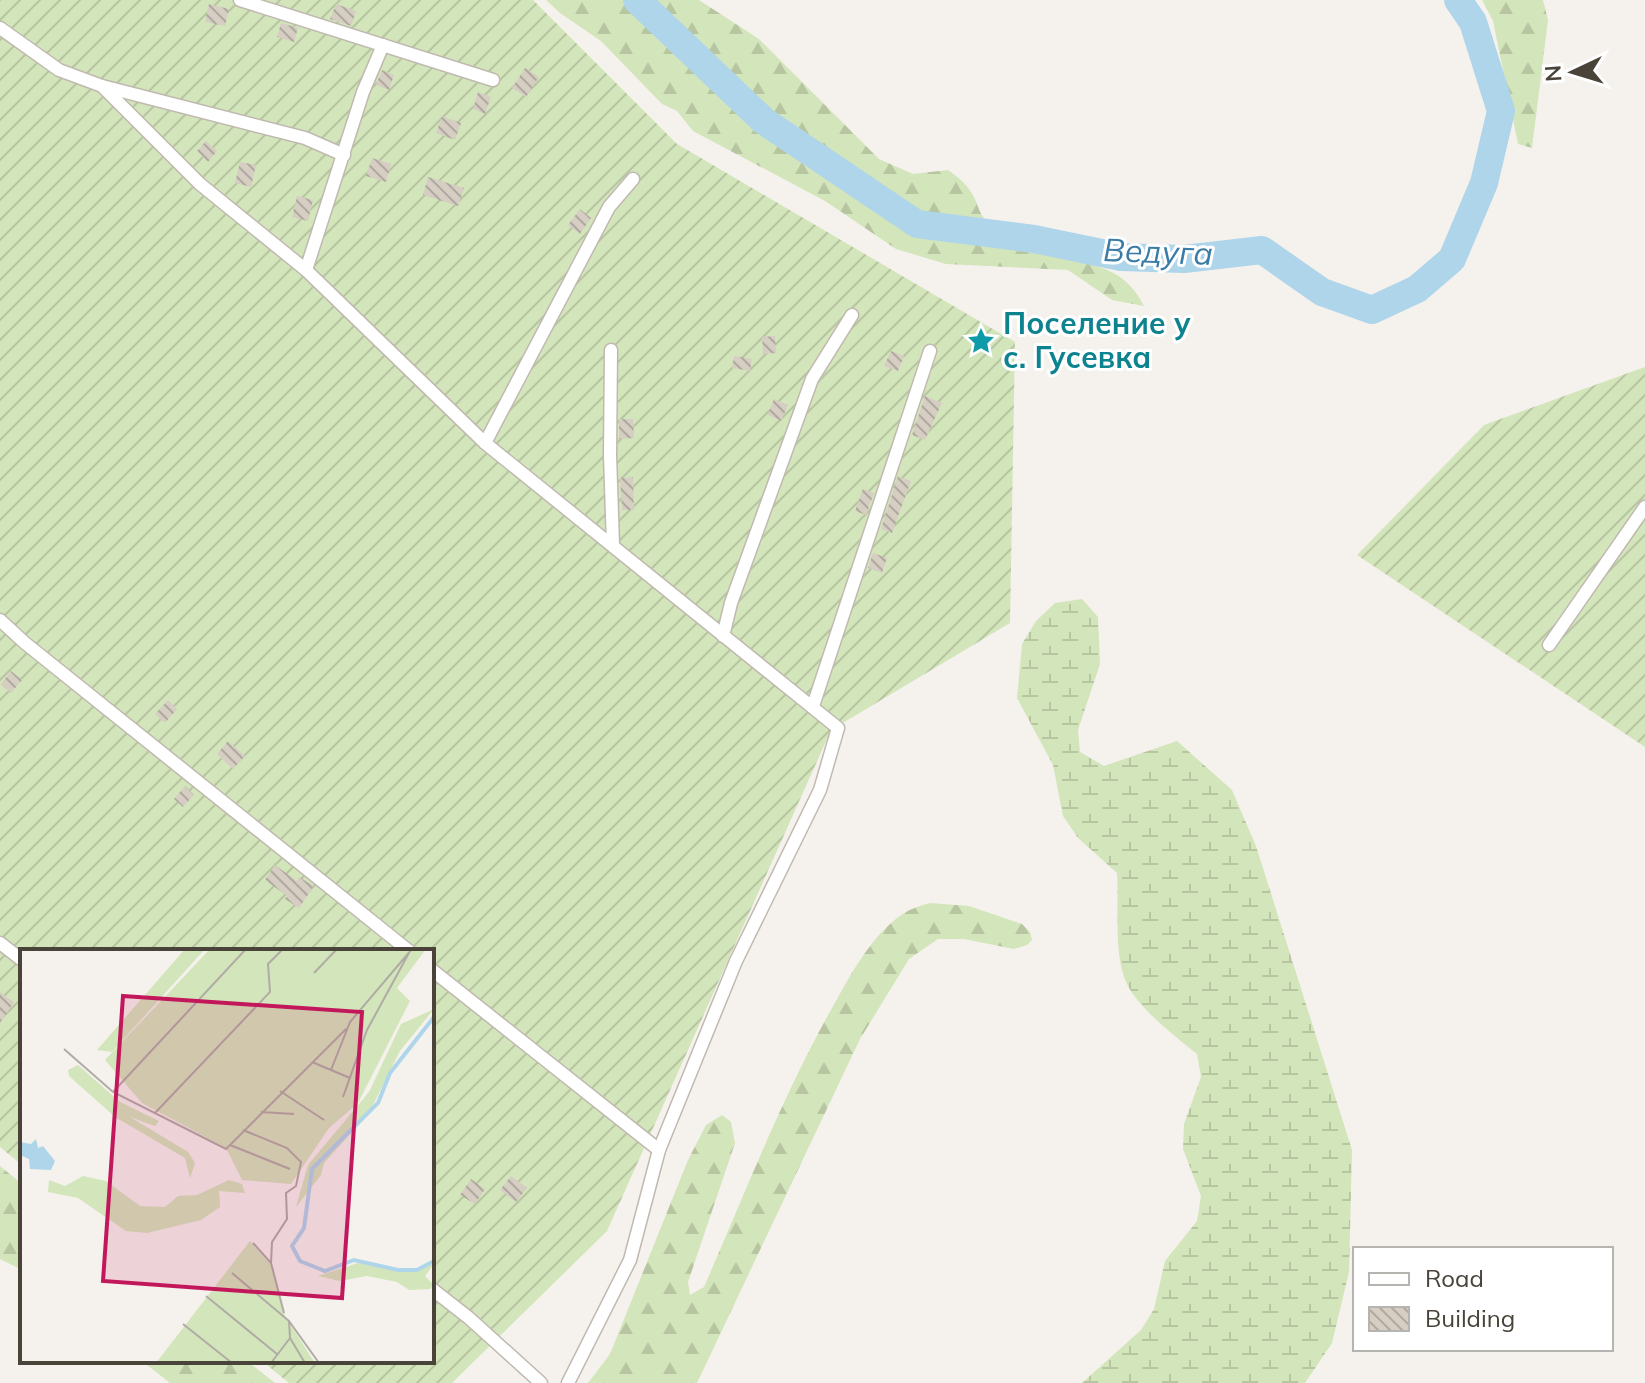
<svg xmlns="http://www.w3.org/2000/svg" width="1645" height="1383" font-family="Mulish,sans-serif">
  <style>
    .forest { fill: url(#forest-firs) }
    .wetland { fill: url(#wetland-marsh) }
    .garden { fill: url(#garden-furrows) }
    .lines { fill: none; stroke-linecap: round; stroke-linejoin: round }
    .river { stroke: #afd5eb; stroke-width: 28 }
    .building { fill: url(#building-back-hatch) }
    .street-casing { stroke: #c0b9b0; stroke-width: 15 }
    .street { stroke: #fff; stroke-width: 12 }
    .labels { text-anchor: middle; stroke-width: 6; stroke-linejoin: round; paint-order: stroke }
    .culture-label { font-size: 30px; font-weight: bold; fill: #0d838f; stroke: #fff; text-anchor: start }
    .water-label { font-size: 32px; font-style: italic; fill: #3a7ca5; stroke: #fff }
    .inset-river { fill: none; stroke: #afd5eb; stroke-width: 4 }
    .inset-road { fill: none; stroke: #b0aca5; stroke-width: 2 }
    .view { fill: #c2185b; fill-opacity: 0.15; stroke: #c2185b; stroke-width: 4 }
    .inset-edge { fill: none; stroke: #49433a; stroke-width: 4 }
  </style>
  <defs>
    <pattern id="forest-firs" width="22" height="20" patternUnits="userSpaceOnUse" patternTransform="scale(2)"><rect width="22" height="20" fill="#d3e5ba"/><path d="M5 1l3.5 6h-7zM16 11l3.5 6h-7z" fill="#b7c6a1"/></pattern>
    <pattern id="wetland-marsh" width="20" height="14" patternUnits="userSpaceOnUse" patternTransform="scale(2)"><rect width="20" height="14" fill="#d3e5ba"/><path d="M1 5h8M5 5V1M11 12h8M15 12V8" fill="none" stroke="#b7c6a1"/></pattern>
    <pattern id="garden-furrows" width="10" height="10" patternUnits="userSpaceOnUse" patternTransform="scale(2)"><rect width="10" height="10" fill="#d3e5ba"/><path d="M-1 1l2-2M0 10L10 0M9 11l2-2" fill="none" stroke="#b7c6a1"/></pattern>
    <pattern id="building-back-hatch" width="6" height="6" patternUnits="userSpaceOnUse" patternTransform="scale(2)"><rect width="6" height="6" fill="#d6cec3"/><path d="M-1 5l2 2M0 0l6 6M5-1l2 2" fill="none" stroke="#b0a99f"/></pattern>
  </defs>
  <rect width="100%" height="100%" fill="#f5f2ed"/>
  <g class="forest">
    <path d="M546,0H699L759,39L879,159L913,174L948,170C958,177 968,185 974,197C979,207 979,215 989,223C1006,235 1031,246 1051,253C1090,268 1122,262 1144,306L1112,300L1068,270L946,264L896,249L825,201L693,131L677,111L662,104L601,41L560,13Z"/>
    <polygon points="1482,0 1543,0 1548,20 1532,148 1518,144 1493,21"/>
    <path d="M930,903L969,906L1022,924L1030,932L1032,940L1027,945L1014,949L964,939H938L909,959L860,1039L697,1383H588L610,1354L688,1160L706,1125L722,1115L731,1122L735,1143L688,1282L690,1295L704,1287C745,1193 782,1097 832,1008C850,976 868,941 897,918C907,910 918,906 930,903Z"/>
    <polygon points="0,1166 22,1184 22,1270 0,1259"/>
    <polygon points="142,1361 247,1361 275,1383 170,1383"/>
  </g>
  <path class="wetland" d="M1082,599L1098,617L1100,664L1078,730L1080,752L1104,766L1177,741L1232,790L1256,846L1352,1150L1349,1272L1332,1343L1305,1383H1082L1141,1330L1154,1309L1165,1261L1197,1221L1201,1196L1183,1149L1184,1124L1201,1077L1197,1054C1176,1037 1139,1009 1127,984C1113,955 1119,905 1117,873L1078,838L1063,816L1053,765L1017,698L1022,644L1036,621L1055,603Z"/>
  <g class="garden">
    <polygon points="0,0 533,0 677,144 1015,342 1010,623 831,730 607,1231 452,1383 289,1383 262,1361 432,1361 432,951 22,951 22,1165 0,1147"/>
    <polygon points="1645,367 1645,747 1357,555 1484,425"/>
  </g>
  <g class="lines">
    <polyline class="river" points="637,0 764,121 917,224 1034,239 1121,257 1184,259 1262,250 1322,292 1372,310 1417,289 1452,259 1484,183 1501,111 1473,22 1458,0"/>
  </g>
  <g class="building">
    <polygon points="209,4 229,9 225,26 205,22"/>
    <polygon points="336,4 356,11 351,26 330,19"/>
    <polygon points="281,23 298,28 294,42 277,37"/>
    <polygon points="525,68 539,77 526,97 512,88"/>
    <polygon points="382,70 394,75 389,90 376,85"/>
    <polygon points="478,92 491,97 485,114 473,109"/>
    <polygon points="442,116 461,123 455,140 436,133"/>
    <polygon points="206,141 217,151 208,162 197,151"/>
    <polygon points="372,158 391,164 386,182 366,176"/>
    <polygon points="240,162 256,165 251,187 235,183"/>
    <polygon points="428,177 464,188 458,206 423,195"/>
    <polygon points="297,196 313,200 308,221 292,217"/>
    <polygon points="580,209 591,218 580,234 568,225"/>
    <polygon points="775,336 776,353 763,354 762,337"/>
    <polygon points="891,351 904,356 898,371 884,366"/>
    <polygon points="734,356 752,359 750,371 732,368"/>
    <polygon points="925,396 942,403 925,440 912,435"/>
    <polygon points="774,399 788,405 781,421 768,415"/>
    <polygon points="619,419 633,419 634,438 619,439"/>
    <polygon points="898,476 911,481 892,533 881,529"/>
    <polygon points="633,477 634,510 622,510 620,478"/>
    <polygon points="863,489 874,493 866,515 855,511"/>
    <polygon points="873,553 887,558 882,573 868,568"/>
    <polygon points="11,671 22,680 11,693 1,684"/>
    <polygon points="168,700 177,709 165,723 155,714"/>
    <polygon points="228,741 245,756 233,769 217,754"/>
    <polygon points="185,786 194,795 183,807 174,799"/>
    <polygon points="275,865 297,881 299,877 314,886 299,908 285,899 287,896 265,880"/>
    <polygon points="0,992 14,1002 0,1023"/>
    <polygon points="511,1176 527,1188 516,1202 500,1190"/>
    <polygon points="471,1179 485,1189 475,1204 460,1195"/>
  </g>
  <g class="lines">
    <g class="street-casing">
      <g id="street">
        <polyline points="240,0 493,80"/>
        <polyline points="0,28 59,70 102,86 305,138 344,155"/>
        <polyline points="102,86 200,184 306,270 485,443 838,728 820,790 736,961 659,1150 630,1260 568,1383"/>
        <polyline points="306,270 363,92 383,45"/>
        <polyline points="611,350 610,455 613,545"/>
        <polyline points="485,443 609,207 633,179"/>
        <polyline points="0,620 25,643 409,951"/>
        <polyline points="723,636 731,603 812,379 852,315"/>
        <polyline points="1549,645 1645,507"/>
        <polyline points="813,706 930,351"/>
        <polyline points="0,943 22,960"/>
        <polyline points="432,970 659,1150"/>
        <polyline points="432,1289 469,1318 541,1383"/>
      </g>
    </g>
    <use href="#street" class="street"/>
  </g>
  <defs>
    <g id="sight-bare" transform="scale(2.16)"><path d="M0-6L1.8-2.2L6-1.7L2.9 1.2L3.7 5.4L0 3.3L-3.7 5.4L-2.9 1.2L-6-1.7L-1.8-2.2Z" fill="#0f9aa8" stroke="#fff" stroke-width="2.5" paint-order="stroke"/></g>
  </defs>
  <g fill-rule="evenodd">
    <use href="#sight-bare" x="981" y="341"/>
  </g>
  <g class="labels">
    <g class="culture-label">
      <text x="1003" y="334">Поселение у<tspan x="1003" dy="34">с. Гусевка</tspan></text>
    </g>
    <g class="water-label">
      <text transform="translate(1158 252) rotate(2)" y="11">Ведуга</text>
    </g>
  </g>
  <g transform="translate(20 949)">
    <rect width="414" height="414" fill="#f5f2ed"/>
    <path d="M165,0H185L92,103L77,101ZM414,60L380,102L349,164L304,214L301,226L276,258L288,216L349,143L381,75ZM58,116L100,153L139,172L135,177L110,168L168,203L175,214L170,229L165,209L95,168L49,127L48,121ZM338,314L390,323L414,315L405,327L414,336L410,340L389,341L377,333L347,327L320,332L298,327Z" fill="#d3e5ba"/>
    <path d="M63,227L86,232L120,257L145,258L158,247L177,246L209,231L222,235L225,244L199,242L200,258L181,271L127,284L106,282L58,249L28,243L29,231L45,237Z" fill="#d3e5ba"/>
    <path d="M190,0H406L377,39L390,52L338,154L309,179L271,235L222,231L206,199L122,154L85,111ZM230,292L251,316L265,367L295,414H136Z" fill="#d3e5ba"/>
    <path d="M16,190L18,199L23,197L35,212L31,221L10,220L9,210L0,206V193L11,195Z" fill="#afd5eb"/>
    <path class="inset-river" d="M414,68L370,124L358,154L292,220L284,279L272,297L280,312L305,322L334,311L378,321H397L414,312"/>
    <path class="inset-road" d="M294,24L317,0M44,100L93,143L206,200L326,80M292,113L330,129M311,121L330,73L392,0M260,142L304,171M93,143L226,0M323,148L347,81L390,2M241,163L274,165M135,164L250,43L248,15L263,0M223,181L267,199L281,213L276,237L266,244L267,270L252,293L251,314M210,196L270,220M233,294L251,314L264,364M212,324L269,372L270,389L251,414M186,347L257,405M269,372L299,414M163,375L212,414M270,389L285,414"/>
    <path class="view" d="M103,47L342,63L322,349L83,332Z"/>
    <rect width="414" height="414" class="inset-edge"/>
  </g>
  <rect x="1353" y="1247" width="260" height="104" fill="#ffffff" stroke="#b6b4b0" stroke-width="2"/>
  <rect x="1369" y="1273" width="40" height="12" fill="#ffffff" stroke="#b6b4b0" stroke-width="2"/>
  <text x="1425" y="1287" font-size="24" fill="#49433a">Road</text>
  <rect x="1369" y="1307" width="40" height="24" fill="url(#building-back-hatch)" stroke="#b6b4b0" stroke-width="2"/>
  <text x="1425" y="1327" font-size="24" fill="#49433a">Building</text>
  <g transform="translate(1573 72) rotate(266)" stroke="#ffffff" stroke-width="6" paint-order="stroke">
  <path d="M0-6L14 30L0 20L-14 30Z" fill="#49433a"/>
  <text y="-12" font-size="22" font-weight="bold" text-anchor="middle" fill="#49433a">N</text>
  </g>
</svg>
